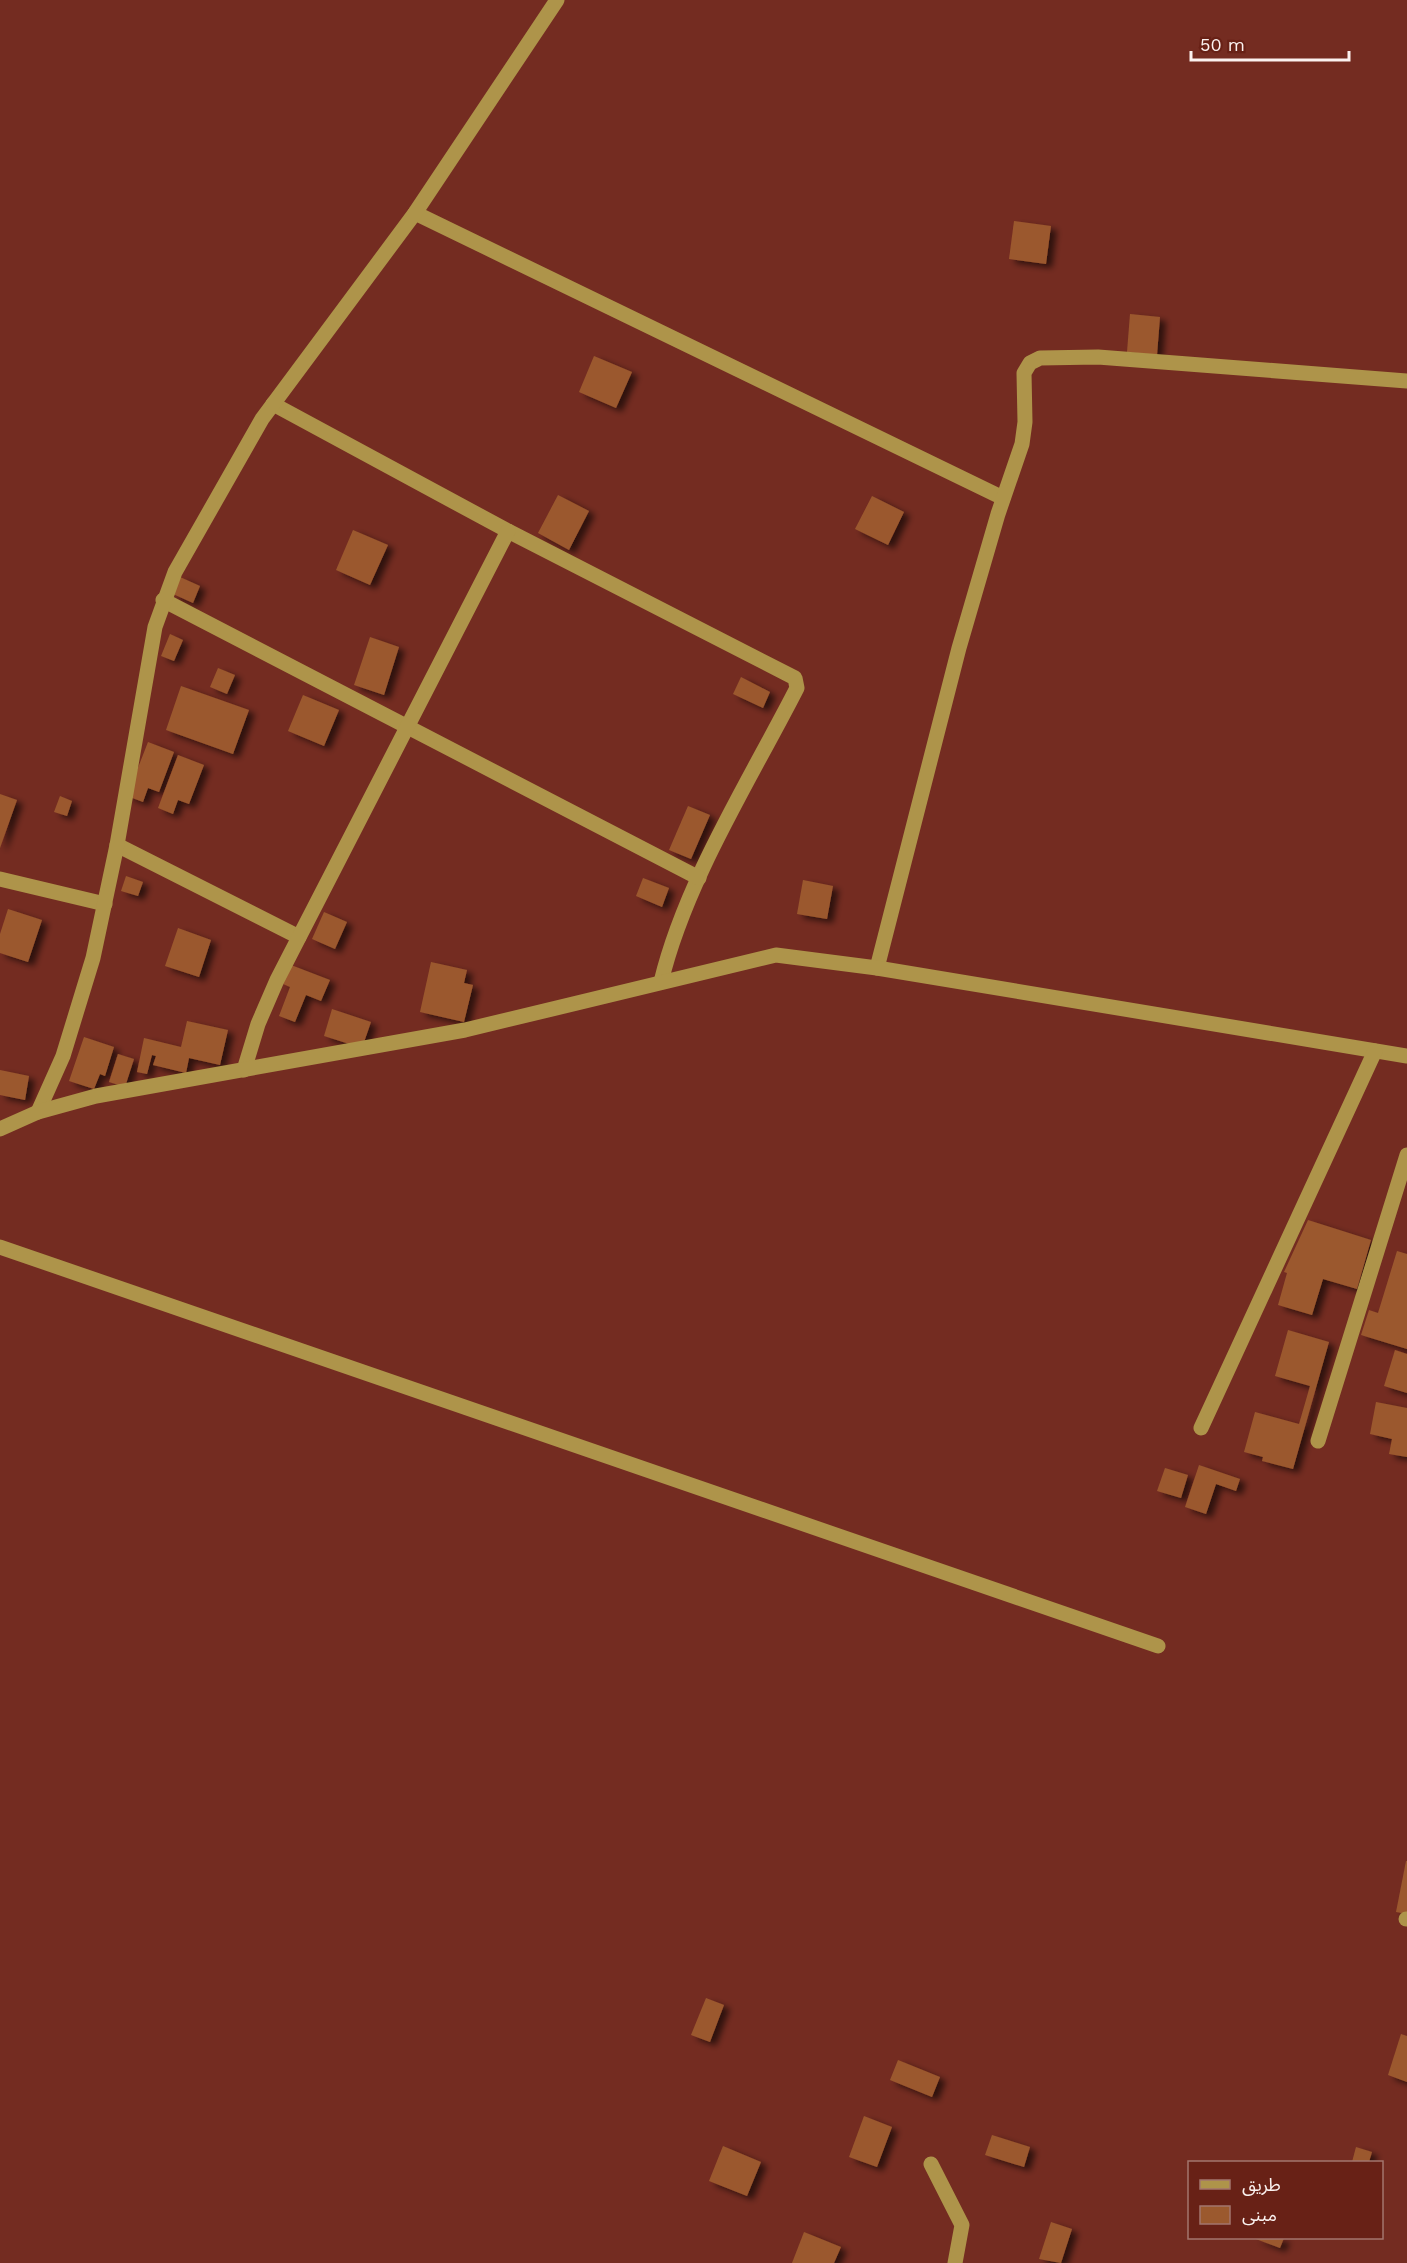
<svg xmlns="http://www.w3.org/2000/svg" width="1407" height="2263" font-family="'Work Sans','Noto Sans Arabic',sans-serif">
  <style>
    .building { fill: #9b592e; filter: url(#shadow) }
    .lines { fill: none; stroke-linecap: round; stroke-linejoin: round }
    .minor { stroke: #ae944a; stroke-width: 15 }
  </style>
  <defs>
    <filter id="shadow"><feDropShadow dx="6" dy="4" stdDeviation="3" flood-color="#0009"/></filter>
  </defs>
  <rect width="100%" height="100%" fill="#742c21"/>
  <g class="building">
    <polygon points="1014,221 1051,226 1046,264 1009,259"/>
    <polygon points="1130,314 1160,317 1157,355 1127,352"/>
    <polygon points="594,356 632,372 616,408 579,392"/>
    <polygon points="558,495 589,511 569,550 538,533"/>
    <polygon points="872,496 904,512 888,545 855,529"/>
    <polygon points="353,530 388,545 370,585 336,570"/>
    <polygon points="180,577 200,586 193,603 173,594"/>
    <polygon points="170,634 183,640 174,661 161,656"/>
    <polygon points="370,637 399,647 384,695 354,685"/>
    <polygon points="218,668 235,675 227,694 210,687"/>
    <polygon points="741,677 770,692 763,708 733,694"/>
    <polygon points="181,686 249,710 233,754 166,730"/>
    <polygon points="303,695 339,710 324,746 288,731"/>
    <polygon points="148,742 174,752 159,792 148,788 143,802 127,796"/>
    <polygon points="178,755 204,765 189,804 178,800 173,814 158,808"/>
    <polygon points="0,794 17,800 0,848"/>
    <polygon points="60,796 72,801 67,816 54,812"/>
    <polygon points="688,806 710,815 691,859 669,850"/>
    <polygon points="126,876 143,882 138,896 121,891"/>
    <polygon points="643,878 669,888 662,907 636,896"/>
    <polygon points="803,880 833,886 827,919 797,914"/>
    <polygon points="8,909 42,920 28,962 0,953 0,934"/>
    <polygon points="324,912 347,922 335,949 312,939"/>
    <polygon points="178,928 211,940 199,977 165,966"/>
    <polygon points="431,962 467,970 464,983 473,985 464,1022 420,1012"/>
    <polygon points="291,965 330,980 321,1001 306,995 295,1022 279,1016 290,987 283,984"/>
    <polygon points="332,1009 371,1022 362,1048 324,1036"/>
    <polygon points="187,1021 228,1030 220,1065 189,1058 186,1073 153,1065 156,1056 152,1055 147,1074 137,1072 144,1038 181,1047"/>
    <polygon points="84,1037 114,1047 105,1076 100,1074 94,1089 69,1081"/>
    <polygon points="118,1054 134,1059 125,1087 109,1082"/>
    <polygon points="0,1070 29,1076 25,1100 0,1095"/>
    <polygon points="1308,1220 1371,1240 1357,1289 1323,1279 1312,1315 1278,1305 1287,1273 1284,1272"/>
    <polygon points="1397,1251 1407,1254 1407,1349 1361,1335 1369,1310 1378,1313"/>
    <polygon points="1288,1330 1329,1342 1293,1469 1262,1461 1263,1457 1244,1452 1255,1412 1299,1424 1310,1386 1275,1376"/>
    <polygon points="1395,1350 1407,1354 1407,1393 1384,1386"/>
    <polygon points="1376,1402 1407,1408 1407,1457 1389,1454 1392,1439 1370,1434"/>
    <polygon points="1199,1465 1240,1479 1236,1491 1216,1484 1206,1514 1185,1507"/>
    <polygon points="1165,1468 1188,1475 1181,1498 1157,1491"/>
    <polygon points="1406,1861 1407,1861 1407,1914 1396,1912"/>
    <polygon points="706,1998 724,2005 710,2042 691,2035"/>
    <polygon points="1401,2034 1407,2036 1407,2082 1388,2075"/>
    <polygon points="898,2060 940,2077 932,2097 890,2080"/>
    <polygon points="864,2116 892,2127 877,2167 849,2157"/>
    <polygon points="992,2135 1030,2147 1024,2167 985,2155"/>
    <polygon points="723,2146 761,2162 747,2196 709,2181"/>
    <polygon points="1356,2147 1372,2152 1369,2162 1352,2162"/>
    <polygon points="1051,2222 1072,2229 1061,2263 1039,2259"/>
    <polygon points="804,2232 841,2247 834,2263 792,2263"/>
    <polygon points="1253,2238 1284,2238 1280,2248"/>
  </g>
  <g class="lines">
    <g class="minor">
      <polyline points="415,213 1003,498"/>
      <path d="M273,404L508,531L795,678L797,688C750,780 685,882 661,982"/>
      <polyline points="163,600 699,878"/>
      <polyline points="117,845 299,937"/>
      <polyline points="0,879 105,904"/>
      <polyline points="877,968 959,648 998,514 1022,444 1025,422 1024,373 1030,363 1040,358 1098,357 1407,381"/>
      <polyline points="244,1070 258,1024 277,980 508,531"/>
      <polyline points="38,1112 63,1056 93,958 117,845 155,627 175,572 262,419 415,213 557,0"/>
      <polyline points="0,1129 38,1112 96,1096 465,1030 776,955 877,968 1407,1056"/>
      <polyline points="0,1247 1158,1646"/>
      <polyline points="1201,1428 1375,1051"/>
      <polyline points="1318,1441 1407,1155"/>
      <polyline points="1406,1919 1407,1919"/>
      <polyline points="931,2164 962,2225 955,2263"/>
    </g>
  </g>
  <rect x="1188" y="2161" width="195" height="78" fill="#682116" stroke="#a3756d" stroke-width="1.5"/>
  <rect x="1200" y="2180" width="30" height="9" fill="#ae944a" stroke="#a3756d" stroke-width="1.5"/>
  <text x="1242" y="2191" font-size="18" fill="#fbf2f0">طريق</text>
  <rect x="1200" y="2206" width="30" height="18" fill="#9b592e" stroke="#a3756d" stroke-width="1.5"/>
  <text x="1242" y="2221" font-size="18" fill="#fbf2f0">مبنى</text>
  <path d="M1191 51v9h158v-9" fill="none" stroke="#fbf2f0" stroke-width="3"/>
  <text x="1200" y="51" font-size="18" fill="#fbf2f0" stroke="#682116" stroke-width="4.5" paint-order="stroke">50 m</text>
</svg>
